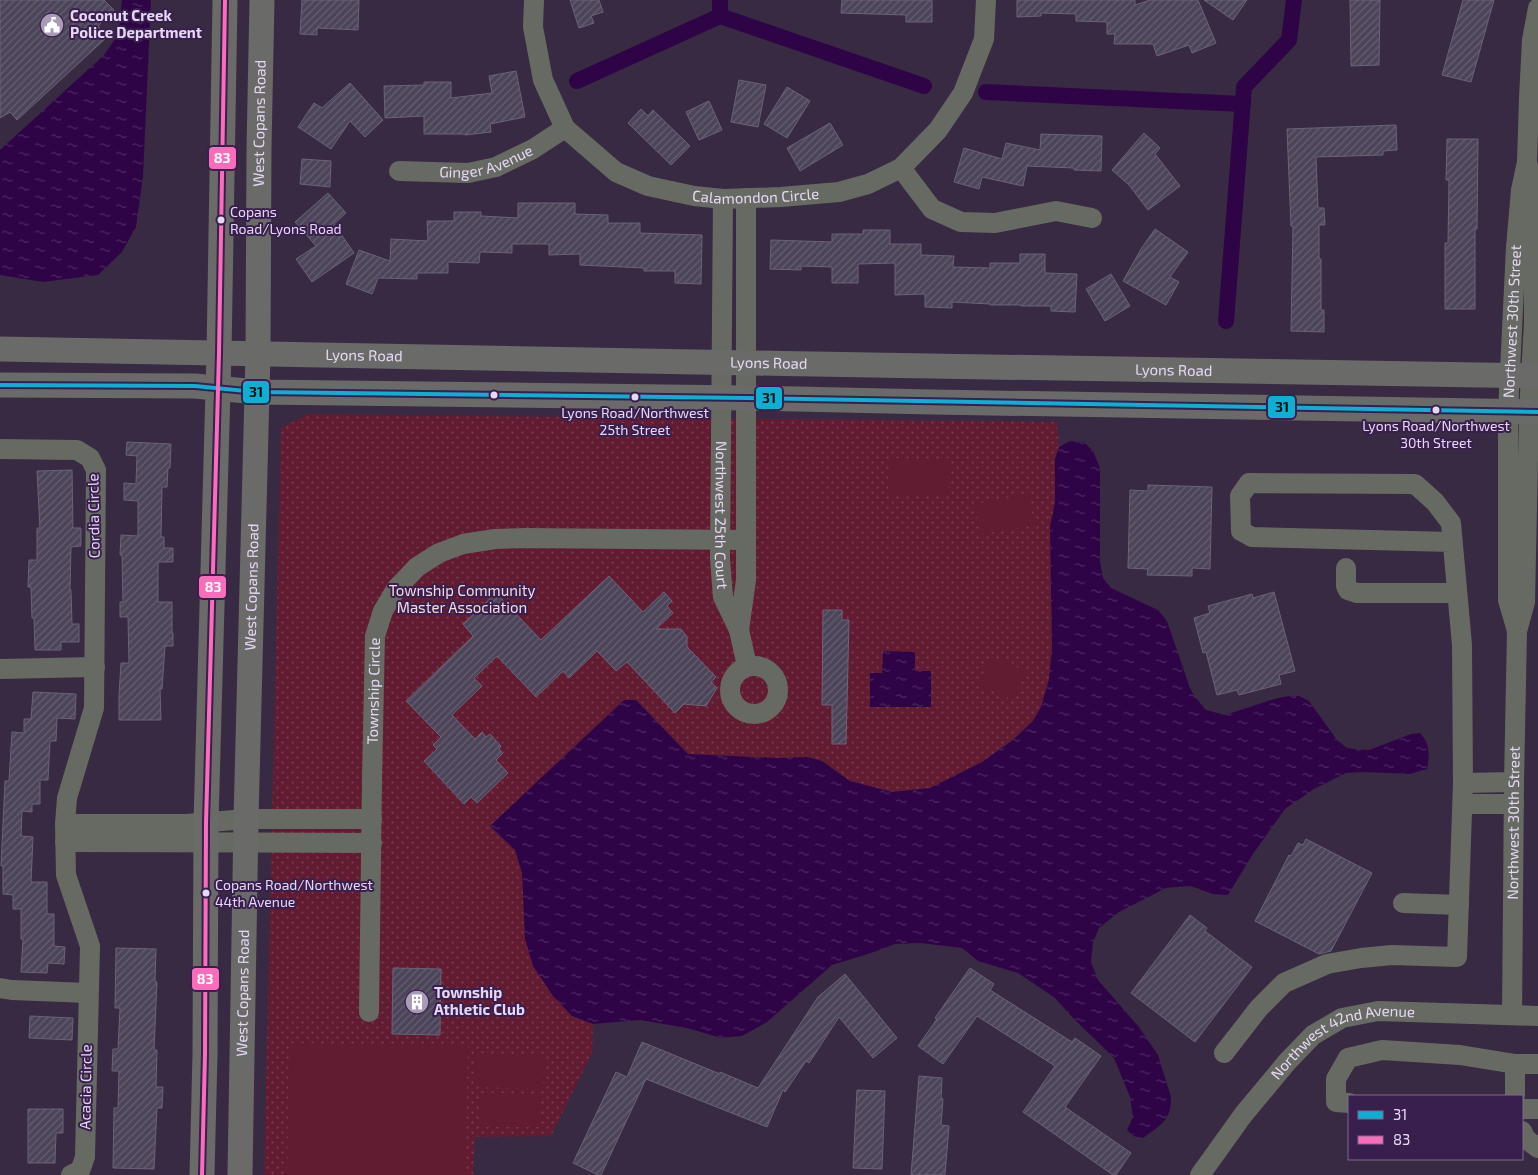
<svg xmlns="http://www.w3.org/2000/svg" width="1538" height="1175" font-family="'Exo 2',sans-serif">
  <style>
    .park { fill: url(#park-dots) }
    .garden { fill: #621c32 }
    .water { fill: url(#water-ripples) }
    .lines { fill: none; stroke-linecap: round; stroke-linejoin: round }
    .canal { stroke: #2f0447; stroke-width: 16 }
    .building { fill: url(#building-hatch); stroke: #6a6378 }
    .minor { stroke: #676a62; stroke-width: 20 }
    .major { stroke: #6a6a68; stroke-width: 25 }
    .bus-1-casing { stroke: #391f4d; stroke-width: 8 }
    .bus-2-casing { stroke: #391f4d; stroke-width: 8 }
    .bus-1 { stroke: #0dafd3; stroke-width: 4 }
    .bus-2 { stroke: #fb6dba; stroke-width: 4 }
    .bus-dot { fill: #e6d8f5; stroke: #391f4d; stroke-width: 2 }
    .labels { text-anchor: middle; stroke-width: 4; stroke-linejoin: round; paint-order: stroke }
    .bus-label { font-size: 14px; fill: #e6d8f5; stroke: #391f4d; text-anchor: start }
    .poi-label { font-size: 15px; font-weight: bold; fill: #e6d8f5; stroke: #391f4d; text-anchor: start }
    .street-label { font-size: 15px; fill: #e6d8f5; stroke: #391f4d }
    .park-label { font-size: 15px; fill: #f5dade; stroke: #391f4d }
    .line-badge { stroke: #391f4d; stroke-width: 2 }
    .badge-label { font-size: 14px; text-anchor: middle; font-weight: bold; fill: #fff }
    .pale-badge-label { font-size: 14px; text-anchor: middle; font-weight: bold; fill: #111 }
  </style>
  <defs>
    <pattern id="park-dots" width="8" height="8" patternUnits="userSpaceOnUse" patternTransform="scale(1.25)"><rect width="8" height="8" fill="#621c32"/><path d="M2 2h.1M6 6h.1" fill="none" stroke="#783c50" stroke-width="1.8" stroke-linecap="round"/></pattern>
    <pattern id="water-ripples" width="26" height="14" patternUnits="userSpaceOnUse" patternTransform="scale(1.25)"><rect width="26" height="14" fill="#2f0447"/><path d="M2 4q2-2 4 0t4 0M15 11q2-2 4 0t4 0" fill="none" stroke="#4d2862"/></pattern>
    <pattern id="building-hatch" width="6" height="6" patternUnits="userSpaceOnUse" patternTransform="scale(1.25)"><rect width="6" height="6" fill="#4c4458"/><path d="M-1 1l2-2M0 6l6-6M5 7l2-2" fill="none" stroke="#665e71"/></pattern>
  </defs>
  <rect width="100%" height="100%" fill="#382a42"/>
  <polygon class="park" points="308,414 1057,422 1059,447 1055,459 1055,502 1050,528 1052,648 1049,679 1041,707 1033,721 1012,740 982,762 930,788 892,792 850,781 822,761 807,757 777,758 688,754 636,700 490,826 515,850 522,873 525,939 572,1016 593,1024 592,1053 551,1136 475,1137 473,1175 264,1175 281,428"/>
  <g class="garden">
    <polygon points="889,458 949,460 948,495 888,494"/>
    <polygon points="1029,494 1034,525 980,534 975,504"/>
    <polygon points="991,656 1025,671 1013,700 979,685"/>
    <polygon points="289,1043 468,1046 465,1175 287,1175"/>
    <polygon points="475,1053 544,1055 543,1089 473,1087"/>
    <polygon points="481,1093 540,1094 539,1127 480,1127"/>
  </g>
  <g class="water">
    <polygon points="122,0 151,0 143,176 136,227 122,252 98,275 43,282 0,275 0,150 104,55 118,35"/>
    <path d="M1070,441L1084,442L1093,451L1100,468V562L1103,578L1111,588L1158,610L1167,621L1190,688L1195,697L1206,710L1225,715L1271,700L1287,696H1299L1309,701L1337,740L1347,748L1369,750L1411,734L1420,733C1430,744 1430,755 1427,769L1410,774L1366,772L1346,773L1314,789L1285,809L1253,854L1228,895L1213,894L1190,886L1166,888L1119,912L1099,928L1093,943L1091,962L1098,980L1139,1027L1158,1055L1171,1097C1172,1120 1160,1126 1143,1138L1133,1136L1127,1130L1133,1117L1130,1097L1114,1058L1072,1017L1055,998L1018,973L978,961L962,948L920,943L895,944L871,953L832,965L767,1022L742,1036L721,1038L687,1028L640,1020L593,1024L572,1016L553,996L533,966L525,939L522,873L515,850L490,826L624,700H636L688,754L777,758L807,757L822,761L850,781L892,792L930,788L982,762L1013,740L1033,721L1041,707L1049,679L1052,648L1050,527L1055,502V459L1059,447Z"/>
    <polygon points="883,651 915,652 915,671 931,671 931,707 870,707 870,673 882,673"/>
  </g>
  <g class="lines">
    <g class="canal">
      <polyline points="720,16 924,86"/>
      <polyline points="577,81 720,16 720,0"/>
      <polyline points="986,92 1243,104"/>
      <polyline points="1226,321 1244,87 1289,40 1294,0"/>
    </g>
  </g>
  <g class="building">
    <polygon points="0,0 104,0 114,10 98,26 107,37 17,120 10,112 0,118"/>
    <polygon points="302,0 359,0 358,30 317,28 317,35 300,34"/>
    <polygon points="570,0 599,0 603,12 591,16 594,23 579,28"/>
    <polygon points="842,0 932,0 932,22 906,22 906,15 841,13"/>
    <polygon points="1017,0 1135,0 1135,5 1150,0 1198,0 1216,43 1192,53 1189,45 1157,56 1153,44 1114,44 1115,34 1107,34 1107,22 1076,21 1076,14 1041,13 1041,16 1017,17"/>
    <polygon points="1204,0 1247,0 1233,20"/>
    <polygon points="1350,0 1380,0 1379,65 1351,66"/>
    <polygon points="1463,0 1494,0 1471,82 1442,75"/>
    <polygon points="516,71 525,117 490,124 491,132 465,135 465,134 424,134 424,116 385,118 384,86 424,85 424,82 451,82 451,98 492,93 489,76"/>
    <polygon points="739,80 766,85 758,127 731,122"/>
    <polygon points="350,83 383,120 365,137 350,121 331,149 298,127 314,103 322,108"/>
    <polygon points="787,87 810,101 787,138 764,124"/>
    <polygon points="709,101 722,130 699,140 686,112"/>
    <polygon points="641,109 648,116 653,110 690,146 671,165 628,123"/>
    <polygon points="830,123 843,145 800,171 787,148"/>
    <polygon points="1396,125 1397,150 1383,151 1383,155 1316,157 1318,208 1324,208 1325,225 1319,225 1319,259 1321,259 1321,310 1324,310 1324,332 1291,331 1293,226 1291,226 1287,129"/>
    <polygon points="1144,133 1160,148 1155,154 1180,186 1148,210 1129,185 1112,170"/>
    <polygon points="1041,134 1102,136 1101,171 1074,170 1074,168 1027,166 1023,186 982,177 979,189 954,182 964,148 1002,159 1006,143 1040,150"/>
    <polygon points="1447,139 1478,139 1477,229 1475,229 1475,309 1445,309 1445,243 1448,243 1449,180 1446,180"/>
    <polygon points="302,159 331,161 330,187 300,184"/>
    <polygon points="328,193 346,213 334,224 354,253 312,282 296,259 316,246 295,222"/>
    <polygon points="518,203 575,203 575,214 608,215 608,223 640,223 640,233 702,235 701,284 675,283 675,271 644,271 644,268 580,265 580,254 549,255 549,244 512,244 512,253 480,252 479,263 448,262 448,273 417,273 417,279 378,278 372,294 346,284 359,250 390,261 391,239 428,241 427,221 454,221 454,212 481,212 481,216 518,218"/>
    <polygon points="1155,229 1188,252 1170,277 1179,282 1166,305 1123,281 1141,249"/>
    <polygon points="863,230 890,230 890,244 921,244 921,255 954,256 953,267 990,268 990,263 1020,263 1020,254 1045,254 1045,273 1077,274 1075,312 1051,311 1051,306 1021,306 1021,305 990,305 990,304 952,302 952,308 925,307 925,294 895,295 895,263 858,264 858,283 832,283 832,267 801,266 801,270 770,269 771,240 832,242 832,234 863,234"/>
    <polygon points="1111,274 1130,306 1105,321 1086,289"/>
    <polygon points="127,442 171,444 170,468 168,468 167,487 162,487 161,537 164,537 164,548 173,548 173,562 158,562 158,602 172,602 172,633 173,633 173,646 165,646 162,689 160,689 161,720 119,720 119,695 121,663 129,663 128,617 120,617 120,602 123,602 122,555 120,555 121,535 138,536 138,501 124,500 124,483 136,484 137,456 126,455"/>
    <polygon points="72,470 73,528 81,528 81,546 71,547 70,590 71,590 72,624 79,624 79,642 61,642 61,650 35,650 34,618 32,618 31,587 28,587 29,560 37,560 37,528 40,528 37,471"/>
    <polygon points="1148,485 1212,487 1210,569 1192,568 1192,576 1147,575 1148,569 1128,568 1130,490 1148,491"/>
    <polygon points="609,576 643,612 664,592 672,601 667,606 673,613 656,629 681,629 687,637 687,647 716,677 711,682 717,688 706,706 684,704 675,713 627,662 616,671 597,651 569,678 563,671 536,697 497,656 474,678 482,686 452,715 475,739 482,732 486,737 490,734 501,746 499,749 503,753 496,760 508,773 477,803 471,797 464,804 424,761 437,749 433,745 441,737 406,701 473,636 463,624 496,593 541,640"/>
    <polygon points="1274,592 1295,671 1279,675 1281,684 1239,695 1237,690 1217,695 1206,652 1203,653 1194,618 1210,613 1208,606 1252,594 1253,598"/>
    <polygon points="823,610 842,610 842,620 849,620 846,744 832,744 832,705 822,705"/>
    <polygon points="33,692 76,694 75,719 57,718 56,741 50,741 48,780 40,780 40,804 32,804 32,812 22,811 21,836 33,837 31,882 47,882 47,914 54,914 54,946 65,947 64,964 48,963 47,973 21,972 23,939 21,939 21,909 13,909 13,895 3,894 3,866 1,866 5,781 9,781 12,732 24,733 24,719 31,719"/>
    <polygon points="1306,839 1372,873 1331,951 1319,954 1255,921 1289,855 1291,856 1298,843 1303,845"/>
    <polygon points="1190,915 1207,928 1205,931 1252,967 1195,1042 1131,993"/>
    <polygon points="116,948 156,949 155,982 157,982 154,1050 157,1050 156,1087 163,1087 162,1108 157,1108 154,1169 113,1168 114,1108 118,1108 119,1071 112,1071 113,1049 118,1049 120,1008 115,1008"/>
    <polygon points="393,968 441,969 440,1035 392,1034"/>
    <polygon points="970,968 994,984 990,990 1072,1042 1075,1038 1101,1056 1065,1107 1131,1153 1116,1175 1113,1175 1023,1112 1055,1066 977,1016 943,1064 918,1046 937,1019 935,1018"/>
    <polygon points="845,974 897,1038 873,1058 839,1017 809,1063 806,1061 785,1092 783,1090 767,1127 646,1079 601,1175 598,1175 573,1163 616,1072 627,1077 642,1042 720,1074 720,1072 758,1088 818,997"/>
    <polygon points="30,1016 73,1018 72,1040 29,1038"/>
    <polygon points="919,1076 942,1078 941,1098 943,1099 941,1125 949,1126 945,1175 911,1175"/>
    <polygon points="857,1090 885,1091 882,1169 853,1168"/>
    <polygon points="28,1109 63,1109 63,1133 56,1133 55,1163 28,1163"/>
  </g>
  <g class="lines">
    <g class="minor">
      <path id="s1" d="M534,0L533,27L543,80L565,128L616,172L648,186L694,196L723,199L781,197L839,192L868,184L901,168L938,130L963,93L984,39L986,0"/>
      <polyline points="901,168 932,209 961,222 995,223 1056,211 1092,218"/>
      <path id="s2" d="M399,171L468,173L496,167L533,149L565,128"/>
      <path id="s3" d="M723,199L720,559L723,597L739,630L747,666"/>
      <polyline points="0,449 77,450 90,458 96,470 94,708 67,798 65,824 66,875 90,946 85,1157 80,1171 71,1175"/>
      <polyline points="1346,568 1346,586 1348,590 1357,593 1457,593"/>
      <polyline points="739,630 746,580 746,198"/>
      <path id="s4" d="M1517,631L1508,600V412L1516,247L1521,190L1527,162L1529,98L1532,40L1538,8"/>
      <circle cx="754" cy="690" r="24"/>
      <polyline points="0,669 95,667"/>
      <polyline points="1463,783 1514,782"/>
      <polyline points="1463,804 1514,804"/>
      <polyline points="65,824 186,824 246,819 372,819"/>
      <polyline points="65,842 372,843"/>
      <polyline points="1403,903 1459,905"/>
      <polyline points="0,988 12,990 88,993"/>
      <path id="s5" d="M369,1012L372,780L375,636L383,611L396,589L417,567L439,553L463,544L495,539L526,538L746,540"/>
      <path id="s6" d="M1512,1015L1514,782L1517,631L1525,602L1529,412L1534,322V189L1527,162"/>
      <polyline points="1224,1053 1259,1008 1284,983 1327,964 1361,958 1392,955 1457,957 1463,783 1462,645 1451,523 1435,502 1415,484 1249,483 1240,496 1241,531 1252,537 1452,542"/>
      <polyline points="1515,1064 1515,1096"/>
      <polyline points="1349,1103 1336,1102 1336,1079 1348,1058 1382,1050 1460,1055 1515,1064 1538,1064"/>
      <polyline points="1522,1109 1538,1109"/>
      <polyline points="1522,1131 1526,1139 1538,1148"/>
      <path id="s7" d="M1200,1175L1243,1115L1287,1062L1313,1035L1342,1018L1378,1011L1538,1016"/>
    </g>
    <g class="major">
      <path id="s8" d="M0,349C513,358 1025,369 1538,376"/>
      <polyline points="0,385 195,386 257,392 746,398 933,402 1538,412"/>
      <polyline points="202,1175 205,1054 206,823 219,353 225,0"/>
      <path id="s9" d="M240,1175L246,819L258,353L259,148L262,0"/>
    </g>
    <g class="bus-1-casing">
      <polyline id="bus-1" points="0,385 195,386 257,392 746,398 1538,412"/>
    </g>
    <g class="bus-2-casing">
      <polyline id="bus-2" points="202,1175 205,1054 206,823 219,353 225,0"/>
    </g>
    <use href="#bus-1" class="bus-1"/>
    <use href="#bus-2" class="bus-2"/>
  </g>
  <defs>
    <g id="civic-disc" transform="scale(1.25)"><circle r="9.5" fill="#a99bb6" stroke="#391f4d"/><path d="M-.6-6.5H3V-4.5H.6V-3L4-1V1h2V6H-6V1h2V-1L-.6-3ZM-1.2 2.5V6h2.4V2.5Z" fill="#fff"/></g>
    <g id="building-disc" transform="scale(1.25)"><circle r="9.5" fill="#a99bb6" stroke="#391f4d"/><path d="M-4-6H4V6H1V3H-1V6H-4ZM-2.5-4.3h1.7v1.8h-1.7ZM.8-4.3h1.7v1.8H.8ZM-2.5-1h1.7V.8h-1.7ZM.8-1h1.7V.8H.8Z" fill="#fff"/></g>
  </defs>
  <g fill-rule="evenodd">
    <use href="#civic-disc" x="52" y="25"/>
    <use href="#building-disc" x="417" y="1002"/>
  </g>
  <g class="bus-dot">
    <circle cx="221" cy="220" r="4.5"/>
    <circle cx="494" cy="395" r="4.5"/>
    <circle cx="635" cy="397" r="4.5"/>
    <circle cx="1436" cy="410" r="4.5"/>
    <circle cx="206" cy="893" r="4.5"/>
  </g>
  <g class="labels">
    <g class="bus-label">
      <text x="230" y="217">Copans<tspan x="230" dy="17">Road/Lyons Road</tspan></text>
      <text x="635" y="418" text-anchor="middle">Lyons Road/Northwest<tspan x="635" dy="17">25th Street</tspan></text>
      <text x="1436" y="431" text-anchor="middle">Lyons Road/Northwest<tspan x="1436" dy="17">30th Street</tspan></text>
      <text x="215" y="890">Copans Road/Northwest<tspan x="215" dy="17">44th Avenue</tspan></text>
    </g>
    <g class="poi-label">
      <text x="70" y="21">Coconut Creek<tspan x="70" dy="17">Police Department</tspan></text>
      <text x="434" y="998">Township<tspan x="434" dy="17">Athletic Club</tspan></text>
    </g>
    <g class="street-label">
      <text dy="5" stroke="none"><textPath href="#s9" startOffset="1052">West Copans Road</textPath></text>
      <text dy="5" stroke="none"><textPath href="#s2" startOffset="89">Ginger Avenue</textPath></text>
      <text dy="5" stroke="none"><textPath href="#s1" startOffset="345">Calamondon Circle</textPath></text>
      <text dy="5" stroke="none"><textPath href="#s4" startOffset="311">Northwest 30th Street</textPath></text>
      <text dy="5" stroke="none"><textPath href="#s8" startOffset="364">Lyons Road</textPath></text>
      <text dy="5" stroke="none"><textPath href="#s8" startOffset="769">Lyons Road</textPath></text>
      <text dy="5" stroke="none"><textPath href="#s8" startOffset="1174">Lyons Road</textPath></text>
      <text transform="translate(94 516) rotate(-91)" y="5">Cordia Circle</text>
      <text dy="5" stroke="none"><textPath href="#s3" startOffset="316">Northwest 25th Court</textPath></text>
      <text dy="5" stroke="none"><textPath href="#s9" startOffset="588">West Copans Road</textPath></text>
      <text dy="5" stroke="none"><textPath href="#s5" startOffset="321">Township Circle</textPath></text>
      <text dy="5" stroke="none"><textPath href="#s6" startOffset="192">Northwest 30th Street</textPath></text>
      <text dy="5" stroke="none"><textPath href="#s9" startOffset="182">West Copans Road</textPath></text>
      <text dy="5" stroke="none"><textPath href="#s7" startOffset="205">Northwest 42nd Avenue</textPath></text>
      <text transform="translate(86 1087) rotate(-89)" y="5">Acacia Circle</text>
    </g>
    <g class="park-label">
      <text x="462" y="596">Township Community<tspan x="462" dy="17">Master Association</tspan></text>
    </g>
  </g>
  <g class="line-badge">
    <rect x="208" y="146" width="29" height="24" rx="5" fill="#fb6dba"/>
    <rect x="242" y="380" width="28" height="24" rx="5" fill="#0dafd3"/>
    <rect x="755" y="386" width="28" height="24" rx="5" fill="#0dafd3"/>
    <rect x="1267" y="395" width="29" height="24" rx="5" fill="#0dafd3"/>
    <rect x="198" y="575" width="29" height="24" rx="5" fill="#fb6dba"/>
    <rect x="191" y="967" width="29" height="24" rx="5" fill="#fb6dba"/>
  </g>
  <g class="badge-label">
    <text x="222" y="163">83</text>
    <text x="213" y="592">83</text>
    <text x="205" y="984">83</text>
  </g>
  <g class="pale-badge-label">
    <text x="256" y="397">31</text>
    <text x="769" y="403">31</text>
    <text x="1282" y="412">31</text>
  </g>
  <rect x="1348" y="1095" width="175" height="65" fill="#391f4d" stroke="#7e6990"/>
  <rect x="1358" y="1111" width="25" height="8" fill="#0dafd3" stroke="#7e6990"/>
  <text x="1393" y="1120" font-size="15" fill="#e6d8f5">31</text>
  <rect x="1358" y="1136" width="25" height="8" fill="#fb6dba" stroke="#7e6990"/>
  <text x="1393" y="1145" font-size="15" fill="#e6d8f5">83</text>
</svg>
